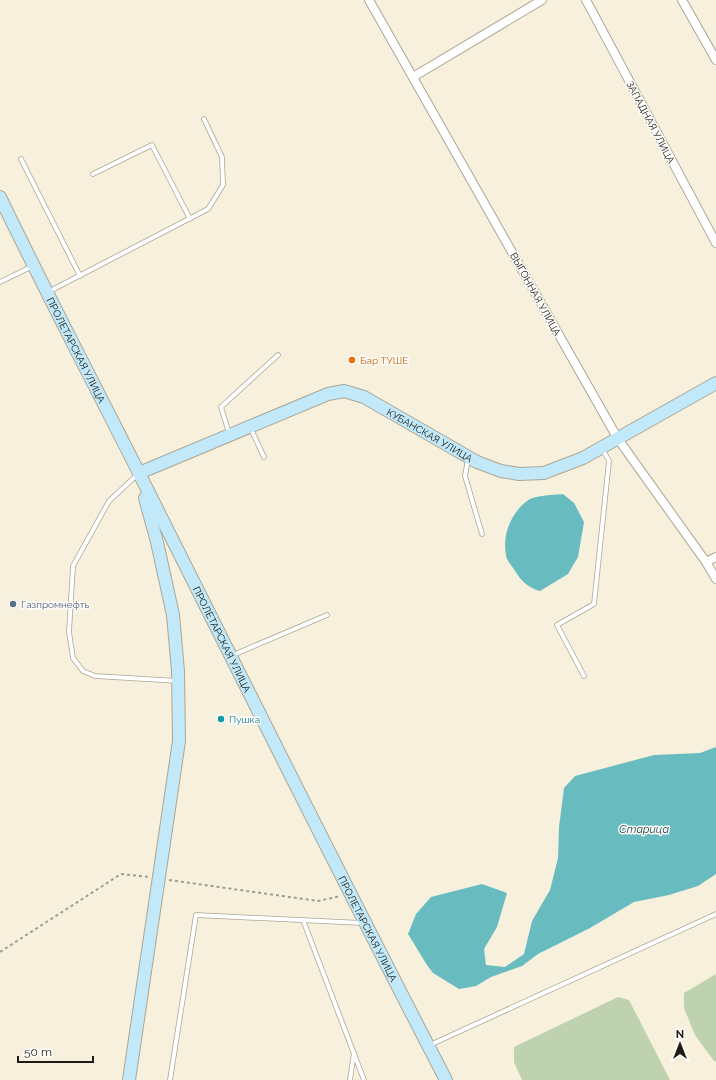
<svg xmlns="http://www.w3.org/2000/svg" width="716" height="1080" font-family="Raleway,sans-serif">
  <style>
    .green { fill: #bed2af }
    .water { fill: #68bcc0 }
    .lines { fill: none; stroke-linecap: round; stroke-linejoin: round }
    .lane-casing { stroke: #aca694; stroke-width: 5.5 }
    .street-casing { stroke: #aca694; stroke-width: 10 }
    .secondary-casing { stroke: #aca694; stroke-width: 14 }
    .path { stroke: #a09b8d; stroke-width: 2; stroke-dasharray: 3 3; stroke-linecap: butt }
    .lane { stroke: #fff; stroke-width: 4 }
    .street { stroke: #fff; stroke-width: 8 }
    .secondary { stroke: #c1e9fa; stroke-width: 12 }
    .food-dot { fill: #e8710a; stroke: #fffdfa; stroke-width: 1.5 }
    .service-dot { fill: #5c6f8a; stroke: #fffdfa; stroke-width: 1.5 }
    .culture-dot { fill: #0f9aa8; stroke: #fffdfa; stroke-width: 1.5 }
    .labels { text-anchor: middle; stroke-width: 3; stroke-linejoin: round; paint-order: stroke }
    .street-label { font-size: 10px; fill: #1d1b14; stroke: #fffdfa }
    .food-label { font-size: 10px; fill: #c56008; stroke: #fffdfa; text-anchor: start }
    .service-label { font-size: 10px; fill: #4e5e75; stroke: #fffdfa; text-anchor: start }
    .culture-label { font-size: 10px; fill: #0d838f; stroke: #fffdfa; text-anchor: start }
    .water-label { font-size: 11px; font-style: italic; fill: #194143; stroke: #fffdfa }
  </style>
  <rect width="100%" height="100%" fill="#f7f0dd"/>
  <g class="green">
    <polygon points="716,974 716,1061 714,1061 695,1035 684,1008 684,993"/>
    <polygon points="618,997 629,1000 670,1080 522,1080 514,1062 514,1047"/>
  </g>
  <g class="water">
    <path d="M563,494L574,503L584,522L578,557L568,574L540,591C529,588 521,581 515,571C512,566 506,560 506,555C502,535 511,513 527,501C534,495 554,495 563,494Z"/>
    <polygon points="716,747 716,874 698,886 669,895 634,902 590,928 538,954 522,966 491,977 476,986 459,989 433,973 427,965 408,934 416,914 431,897 482,884 507,893 497,927 484,949 486,965 505,967 524,954 532,921 550,890 558,858 559,827 564,788 575,776 654,755 700,753"/>
  </g>
  <g class="lines">
    <g class="lane-casing">
      <g id="lane">
        <polyline points="21,159 80,276"/>
        <polyline points="93,174 152,145 190,219"/>
        <polyline points="0,282 33,266"/>
        <polyline points="48,292 208,209 223,185 222,157 204,119"/>
        <polyline points="251,429 264,457"/>
        <polyline points="229,433 221,407 278,355"/>
        <polyline points="468,459 465,476 482,534"/>
        <polyline points="138,474 109,501 73,566 69,632 73,658 83,671 95,676 178,681"/>
        <polyline points="233,655 327,615"/>
        <polyline points="584,676 557,625 594,604 609,461 602,448"/>
        <polyline points="303,920 364,1080"/>
        <polyline points="430,1045 716,914"/>
        <polyline points="170,1080 196,915 362,923"/>
        <polyline points="350,1080 354,1053"/>
      </g>
    </g>
    <g class="street-casing">
      <g id="street">
        <polyline points="369,0 618,439 706,562 716,579"/>
        <polyline points="586,0 716,243"/>
        <polyline points="682,0 716,60"/>
        <polyline points="413,77 542,0"/>
        <polyline points="706,562 716,557"/>
      </g>
    </g>
    <g class="secondary-casing">
      <g id="secondary">
        <path id="s1" d="M0,197C48,297 100,395 150,495C248,690 345,886 446,1080"/>
        <path id="s2" d="M139,473L328,394L344,391L364,397L477,462L501,471L519,474L544,473L583,458L716,383"/>
        <polyline points="129,1080 179,741 178,671 173,615 157,542 145,498"/>
      </g>
    </g>
    <g class="path">
      <polyline points="169,880 318,901 341,896"/>
      <polyline points="0,952 121,874 149,877"/>
    </g>
    <use href="#lane" class="lane"/>
    <use href="#street" class="street"/>
    <use href="#secondary" class="secondary"/>
  </g>
  <circle class="food-dot" cx="352" cy="360" r="4"/>
  <circle class="service-dot" cx="13" cy="604" r="4"/>
  <circle class="culture-dot" cx="221" cy="719" r="4"/>
  <g class="labels">
    <g class="street-label">
      <text transform="translate(651 122) rotate(62)" y="4">ЗАПАДНАЯ УЛИЦА</text>
      <text transform="translate(536 294) rotate(61)" y="4">ВЫГОННАЯ УЛИЦА</text>
      <text dy="4" stroke="none"><textPath href="#s1" startOffset="171">ПРОЛЕТАРСКАЯ УЛИЦА</textPath></text>
      <text dy="4" stroke="none"><textPath href="#s2" startOffset="318">КУБАНСКАЯ УЛИЦА</textPath></text>
      <text dy="4" stroke="none"><textPath href="#s1" startOffset="495">ПРОЛЕТАРСКАЯ УЛИЦА</textPath></text>
      <text dy="4" stroke="none"><textPath href="#s1" startOffset="819">ПРОЛЕТАРСКАЯ УЛИЦА</textPath></text>
    </g>
    <g class="food-label">
      <text x="360" y="364">Бар ТУШЕ</text>
    </g>
    <g class="service-label">
      <text x="21" y="608">Газпромнефть</text>
    </g>
    <g class="culture-label">
      <text x="229" y="723">Пушка</text>
    </g>
    <g class="water-label">
      <text x="644" y="833">Старица</text>
    </g>
  </g>
  <g transform="translate(680 1044)" stroke="#fffdfa" stroke-width="3" paint-order="stroke">
  <path d="M0-3L7 15L0 10L-7 15Z" fill="#1d1b14"/>
  <text y="-6" font-size="11" font-weight="bold" text-anchor="middle" fill="#1d1b14">N</text>
  </g>
  <path d="M18 1056v6h75v-6" fill="none" stroke="#1d1b14" stroke-width="2"/>
  <text x="24" y="1056" font-size="12" fill="#1d1b14" stroke="#fffdfa" stroke-width="3" paint-order="stroke">50 m</text>
</svg>
